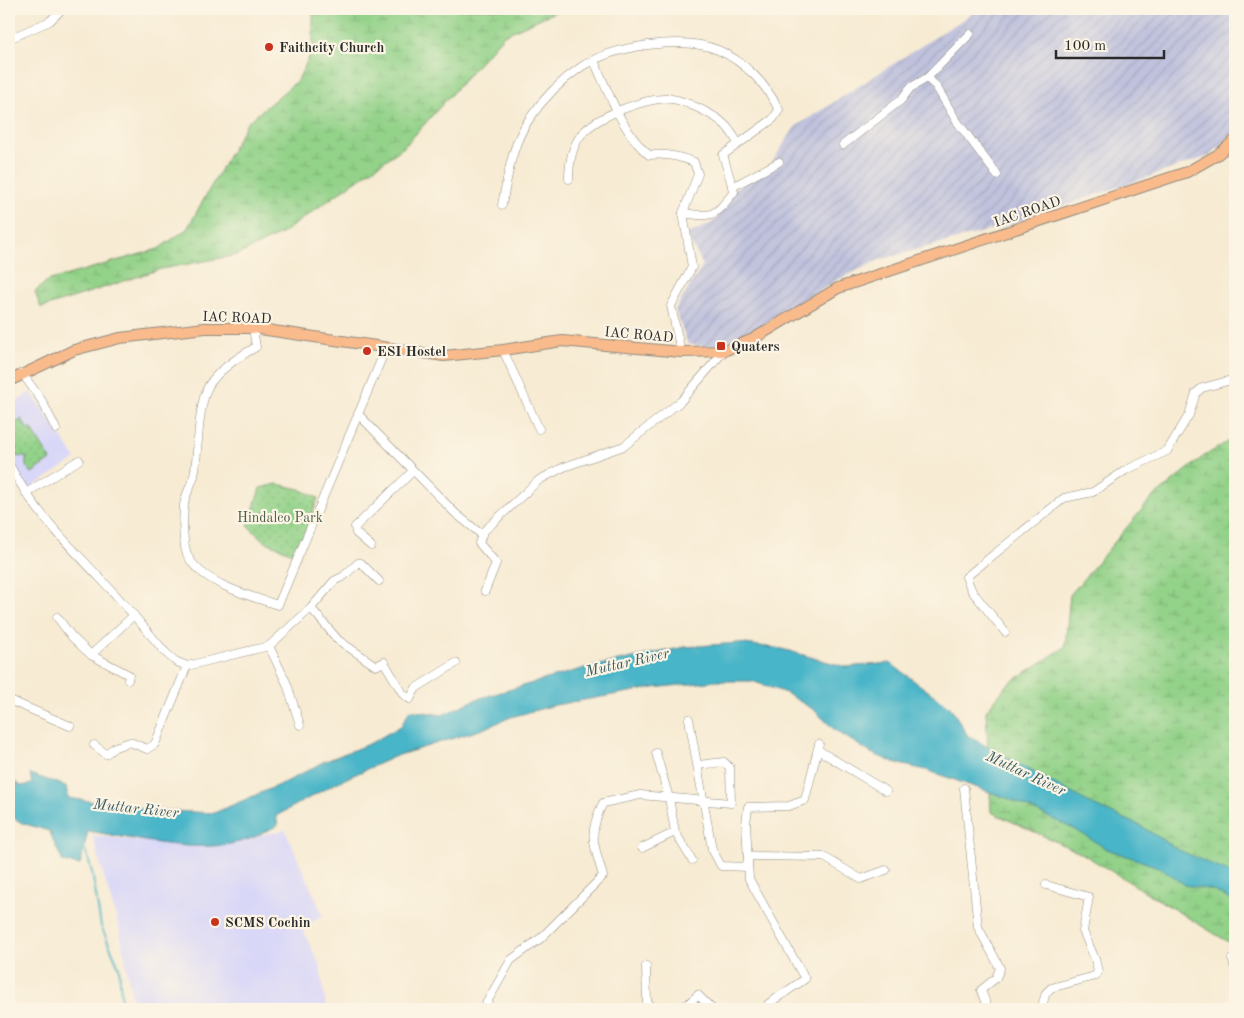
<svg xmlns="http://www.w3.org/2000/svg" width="1244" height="1018" font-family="'Old Standard TT',serif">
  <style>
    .built { fill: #d9d7f8 }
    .industrial { fill: url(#industrial-furrows) }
    .wetland { fill: url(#wetland-marsh); stroke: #5f7e5a }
    .park { fill: url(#park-dots); stroke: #5f7e5a }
    .water { fill: #4ab5c8; stroke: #3a707a }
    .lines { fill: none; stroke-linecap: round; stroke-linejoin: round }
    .stream { stroke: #4ab5c8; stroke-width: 2 }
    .minor-casing { stroke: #918b7f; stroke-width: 9 }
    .major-casing { stroke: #918b7f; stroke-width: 12 }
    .minor { stroke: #fff; stroke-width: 8 }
    .major { stroke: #fabb8c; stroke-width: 10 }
    .poi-dot { fill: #c8321e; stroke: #fcf5e5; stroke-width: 2 }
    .labels { text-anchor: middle; stroke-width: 4.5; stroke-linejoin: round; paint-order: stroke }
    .poi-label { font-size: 14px; font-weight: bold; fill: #2b2b2b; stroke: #fcf5e5; text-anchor: start }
    .street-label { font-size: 14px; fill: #2b2b2b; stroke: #fcf5e5 }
    .park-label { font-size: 14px; fill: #4a5d47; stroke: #fcf5e5 }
    .water-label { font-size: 15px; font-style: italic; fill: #365b62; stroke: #fcf5e5 }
  </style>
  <defs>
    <pattern id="industrial-furrows" width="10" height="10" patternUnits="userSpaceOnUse" patternTransform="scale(1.25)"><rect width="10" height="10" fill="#c0c2dd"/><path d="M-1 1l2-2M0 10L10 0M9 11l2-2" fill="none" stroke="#a5a7be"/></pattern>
    <pattern id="wetland-marsh" width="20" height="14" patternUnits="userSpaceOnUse" patternTransform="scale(1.25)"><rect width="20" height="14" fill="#93d289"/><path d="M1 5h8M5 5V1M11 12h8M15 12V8" fill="none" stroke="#7fb476"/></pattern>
    <pattern id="park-dots" width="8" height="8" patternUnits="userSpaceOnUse" patternTransform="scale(1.25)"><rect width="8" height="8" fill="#93d289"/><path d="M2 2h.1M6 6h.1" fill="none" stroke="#7fb476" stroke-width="1.8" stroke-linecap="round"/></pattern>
  </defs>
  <rect width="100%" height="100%" fill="#fcf5e5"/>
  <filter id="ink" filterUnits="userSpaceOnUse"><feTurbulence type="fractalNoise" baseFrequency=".02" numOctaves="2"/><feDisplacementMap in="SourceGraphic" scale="10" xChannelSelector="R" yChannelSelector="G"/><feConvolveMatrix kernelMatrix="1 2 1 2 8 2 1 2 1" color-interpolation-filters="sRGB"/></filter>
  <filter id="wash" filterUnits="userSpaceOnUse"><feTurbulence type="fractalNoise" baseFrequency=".0096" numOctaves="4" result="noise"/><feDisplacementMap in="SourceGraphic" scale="20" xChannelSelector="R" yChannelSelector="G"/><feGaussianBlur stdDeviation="1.12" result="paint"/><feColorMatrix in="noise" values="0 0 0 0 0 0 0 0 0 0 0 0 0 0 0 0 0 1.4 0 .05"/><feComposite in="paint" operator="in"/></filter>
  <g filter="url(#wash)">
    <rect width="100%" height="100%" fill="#f7ebd3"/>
    <g class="built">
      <polygon points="31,392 76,459 27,490 9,460 9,406"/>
      <polygon points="285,830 323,915 302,929 320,965 326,1009 134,1009 120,931 92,835 137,841 244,839"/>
    </g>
    <polygon class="industrial" points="979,9 1235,9 1235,133 1209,156 1005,226 879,260 837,280 750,334 709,347 688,344 675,310 703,265 687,235 715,221 732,190 765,173 795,127"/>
    <g class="wetland">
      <polygon points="311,9 561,9 504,35 404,147 281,234 237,255 161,269 41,308 35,292 47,281 158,249 187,229 247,123 298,80 313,49 313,15"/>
      <polygon points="1235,437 1235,946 1083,854 991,812 986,711 1008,684 1065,647 1070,595 1150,500 1203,457"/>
    </g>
    <g class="park">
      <path d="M22,419L27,429L31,428L51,460L32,473L26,466V457L13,456C10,448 7,443 12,436L9,428Z"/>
      <polygon points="277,484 300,489 318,498 297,555 264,541 248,526 260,488"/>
    </g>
    <path class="water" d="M738,643L782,649L846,667L890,663L951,708L968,736L1095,806L1139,825L1179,850L1235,875V902L1212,890L1185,885L1161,868L1107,849L1076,830L1007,798L926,770L895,763L871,753L835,730L814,710L786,693L752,681H717L653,688L555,705L511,717L483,729L396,756L336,783L276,816L278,825C265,832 253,839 239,842C193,854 134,838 88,831L80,865L63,862L49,831L22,823L9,815V778L21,786L32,784L30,774L66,786L68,798L151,810L214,813L288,781L323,762L371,743L401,726L410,710L442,715L477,699L585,668L685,647Z"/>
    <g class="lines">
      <polyline class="stream" points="85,849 92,872 101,926 119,967 122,1009"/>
    </g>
  </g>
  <g filter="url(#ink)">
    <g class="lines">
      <g class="minor-casing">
        <g id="minor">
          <polyline points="9,39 50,21 62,9"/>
          <path d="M594,61C609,93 622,132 649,155C664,153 679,156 694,162L698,174L683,213L692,267L671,306L681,352"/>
          <polyline points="927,78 936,86 956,120 997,175"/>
          <polyline points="843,145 901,100 910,88 927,78 970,34"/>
          <path d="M569,179C569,163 571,148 581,135C596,116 649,96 672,99C686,101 715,115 724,124C730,129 734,137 738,143"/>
          <polyline points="732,187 779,162"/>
          <path d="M502,205C508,175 512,143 530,118C543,99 562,80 581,67C613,46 682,35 718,50C744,61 767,85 779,110L773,119L723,155L734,192C714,216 714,218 683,213"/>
          <path d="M253,328L256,347C240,356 219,369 209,385C197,406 199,451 194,476C191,486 185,495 184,505C183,519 182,541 187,554C198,582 252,597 278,605L386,348"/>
          <polyline points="503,350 539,429"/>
          <polyline points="22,373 42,401 56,429"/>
          <polyline points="358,414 455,513 481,534"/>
          <path d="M9,464C33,510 64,540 99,577C122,601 144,627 165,652L175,661L187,666L269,646L311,608L334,581L344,576L358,563H361L379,581"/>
          <polyline points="26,493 79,460"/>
          <polyline points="371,546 356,533 355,527 413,471"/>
          <polyline points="485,591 496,563 479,543 483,532 539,480 564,467 624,446 681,401 724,351"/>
          <polyline points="311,608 338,640 376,666 384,662 403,694 410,699 416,688 456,663"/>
          <polyline points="57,617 72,637 91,655"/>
          <polyline points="1005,632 972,591 966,577 1064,498 1093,492 1126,470 1167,451 1189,415 1196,393 1202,388 1235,379"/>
          <polyline points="269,646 287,684 300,725"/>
          <polyline points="128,680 129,675 91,655 134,615"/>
          <polyline points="9,700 70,726"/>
          <polyline points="689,719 712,849 721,866 748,867"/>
          <polyline points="94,745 106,754 115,747 130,742 147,749 155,744 187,666"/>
          <polyline points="818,750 886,791"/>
          <polyline points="656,753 669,798 675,832 692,860"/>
          <polyline points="964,788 978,927 1000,968 996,978 981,990 988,1009"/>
          <polyline points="642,848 675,832"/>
          <polyline points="748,856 824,857 861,879 886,870"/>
          <polyline points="1232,959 1235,968"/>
          <polyline points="646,966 647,1002 655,1009"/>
          <path d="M483,1009L511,960L541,938L603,876C594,844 587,835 603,803L640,795L731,803L730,768L724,762L698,765"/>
          <polyline points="682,1009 698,995 712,1009"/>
          <polyline points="768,1009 768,1004 805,979 749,879 746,824 748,807 789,806 805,800 819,744"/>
          <polyline points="1041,1009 1046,993 1051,988 1095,976 1098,972 1095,959 1083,931 1089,897 1046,885"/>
        </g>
      </g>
      <g class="major-casing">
        <polyline id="major" points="9,381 74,350 120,338 205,328 253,328 444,356 503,350 562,341 681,352 724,351 753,339 838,288 1187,172 1217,155 1235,140"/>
      </g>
      <use href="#minor" class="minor"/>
      <use href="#major" class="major"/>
    </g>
  </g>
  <g class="poi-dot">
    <circle cx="269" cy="47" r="5"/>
    <rect x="716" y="341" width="10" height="10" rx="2.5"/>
    <circle cx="367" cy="351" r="5"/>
    <circle cx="215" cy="922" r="5"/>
  </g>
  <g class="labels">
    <g class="poi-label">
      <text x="279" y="52">Faithcity Church</text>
      <text x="731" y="351">Quaters</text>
      <text x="377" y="356">ESI Hostel</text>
      <text x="225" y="927">SCMS Cochin</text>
    </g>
    <g class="street-label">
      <text transform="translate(1027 211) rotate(-19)" y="5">IAC ROAD</text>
      <text transform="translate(237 317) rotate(2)" y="5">IAC ROAD</text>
      <text transform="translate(639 334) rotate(5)" y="5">IAC ROAD</text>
    </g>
    <g class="park-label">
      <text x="280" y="522">Hindalco Park</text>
    </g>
    <g class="water-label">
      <text transform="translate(627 662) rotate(-13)" y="5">Muttar River</text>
      <text transform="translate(1026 773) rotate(25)" y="5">Muttar River</text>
      <text transform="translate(136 808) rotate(6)" y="5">Muttar River</text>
    </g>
  </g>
  <rect width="1244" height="1018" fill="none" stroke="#fcf5e5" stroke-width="30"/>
  <path d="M1056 50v8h108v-8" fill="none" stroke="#2b2b2b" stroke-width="2.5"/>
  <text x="1064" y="50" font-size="15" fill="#2b2b2b" stroke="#fcf5e5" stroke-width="4" paint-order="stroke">100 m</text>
</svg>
